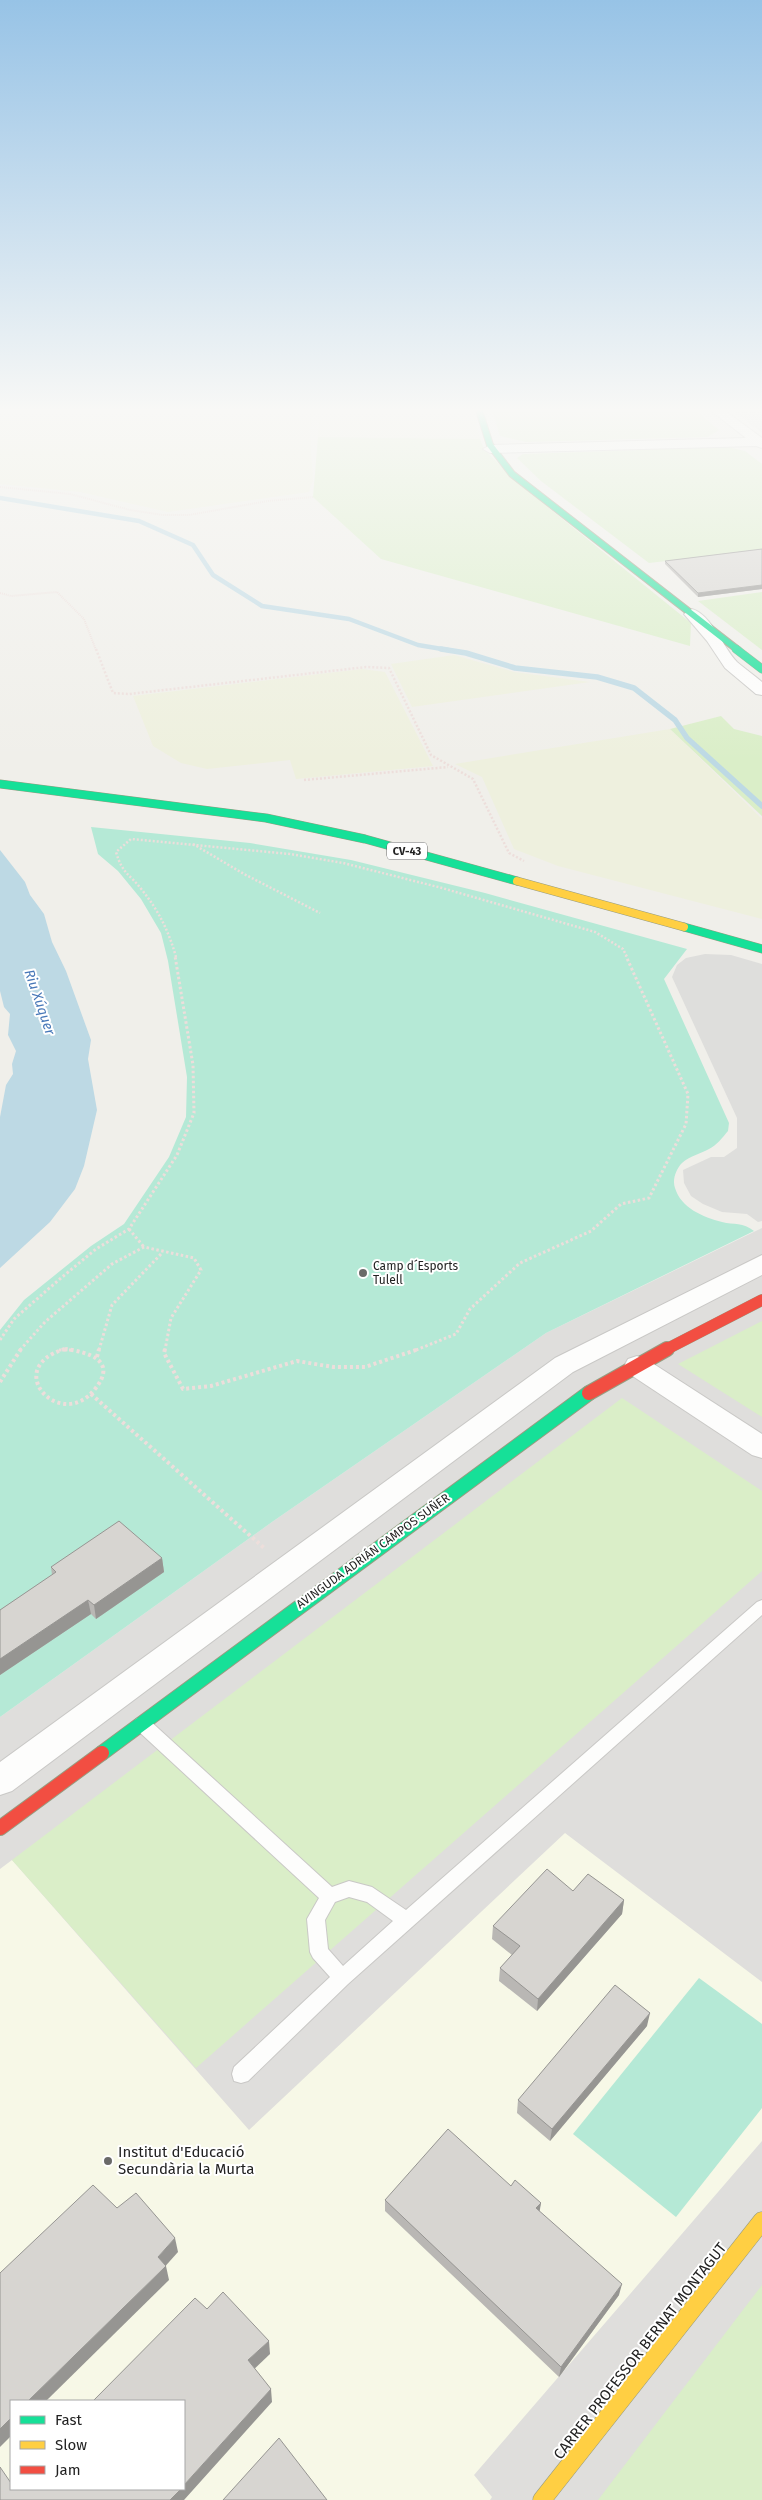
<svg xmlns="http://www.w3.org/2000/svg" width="762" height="2500" font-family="'Fira Sans',sans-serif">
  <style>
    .residential { fill: #dfdedc; fill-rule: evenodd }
    .education { fill: #f7f8e7; fill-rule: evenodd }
    .religious { fill: #dededc }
    .farmland { fill: #eef0de }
    .grass { fill: #daeec8 }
    .pitch { fill: #b5e9d6 }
    .water { fill: #bdd9e4 }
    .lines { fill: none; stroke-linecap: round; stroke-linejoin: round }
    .stream-far1 { stroke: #bdd9e4; stroke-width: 4.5 }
    .stream { stroke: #bdd9e4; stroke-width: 5.5 }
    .lane-casing { stroke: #c9c8c6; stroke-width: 2 }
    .street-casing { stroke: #c9c8c6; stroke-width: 2 }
    .fast-far2-casing { stroke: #979c80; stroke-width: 8 }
    .fast-far1-casing { stroke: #979c80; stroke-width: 9 }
    .fast-casing { stroke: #979c80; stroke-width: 16 }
    .slow-far1-casing { stroke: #979c80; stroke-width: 9 }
    .slow-casing { stroke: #979c80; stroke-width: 19 }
    .jam-far1-casing { stroke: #979c80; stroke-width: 12 }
    .jam-casing { stroke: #979c80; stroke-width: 16 }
    .path-far3 { stroke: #eddedb; stroke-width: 2; stroke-dasharray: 1 1; stroke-linecap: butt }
    .path-far2 { stroke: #eddedb; stroke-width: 2.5; stroke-dasharray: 2 2; stroke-linecap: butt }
    .path-far1 { stroke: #eddedb; stroke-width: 3; stroke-dasharray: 2.5 2.5; stroke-linecap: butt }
    .path { stroke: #eddedb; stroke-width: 4; stroke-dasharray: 3 3; stroke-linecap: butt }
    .lane { fill: #fdfdfc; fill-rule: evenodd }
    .street { fill: #fdfdfc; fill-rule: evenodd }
    .fast-far2 { stroke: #16e098; stroke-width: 6 }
    .fast-far1 { stroke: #16e098; stroke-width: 8 }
    .fast { stroke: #16e098; stroke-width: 14 }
    .slow-far1 { stroke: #ffcf43; stroke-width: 8 }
    .slow { stroke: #ffcf43; stroke-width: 18 }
    .jam-far1 { stroke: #f24e42; stroke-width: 11 }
    .jam { stroke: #f24e42; stroke-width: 14 }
    .wall { fill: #b9b7b4 }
    .shaded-wall { fill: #969592 }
    .building { fill: #d7d5d1; stroke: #969592 }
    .poi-dot { fill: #6a6a68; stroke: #fff; stroke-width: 2 }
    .labels { text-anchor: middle; stroke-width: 4; stroke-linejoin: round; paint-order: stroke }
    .shield { fill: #fff; stroke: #646464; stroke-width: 1 }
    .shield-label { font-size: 11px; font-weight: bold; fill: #222 }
    .poi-label { font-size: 12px; fill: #222; stroke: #fff; text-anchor: start }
    .street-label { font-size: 12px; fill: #222; stroke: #fff }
    .water-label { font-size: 14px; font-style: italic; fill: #4878b8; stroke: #fff }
    .near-poi-label { font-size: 15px; fill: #222; stroke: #fff; text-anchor: start }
    .near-street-label { font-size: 15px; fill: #222; stroke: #fff }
  </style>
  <rect width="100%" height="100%" fill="#f0efea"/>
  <path class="residential" d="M762,1228V2500H0V1717L272,1522L546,1333ZM11,2401H184V2489H11Z"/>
  <path class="education" d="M565,1833L762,1982V2141L474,2475L492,2497L490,2500H0V1869L12,1860L249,2130ZM11,2401H184V2489H11Z"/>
  <g class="religious">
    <polygon points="732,410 759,410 762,413 762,433"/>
    <polygon points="705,954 731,955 762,964 762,1221 758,1222 747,1214 722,1212 703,1204 691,1196 684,1183 683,1170 711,1157 724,1157 737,1148 737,1118 672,977 677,965 686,958"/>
  </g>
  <g class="farmland">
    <polygon points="0,410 313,410 310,433 313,480 309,492 168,512 80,492 0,484"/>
    <polygon points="320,410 473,410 480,439 318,437"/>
    <polygon points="454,655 514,672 590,682 412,707 391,664"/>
    <polygon points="362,669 385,672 433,766 296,779 290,760 207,769 181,763 153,746 133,696"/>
    <polygon points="670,729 762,819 762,919 558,866 514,849 482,777 455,764"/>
  </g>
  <g class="grass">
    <polygon points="492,410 695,410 719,430 708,437 526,442 500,436"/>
    <polygon points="318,437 480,439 484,449 518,483 691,623 690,646 381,559 313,497"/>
    <polygon points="727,447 745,451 762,464 762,550 649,563 541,481 517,458 523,454"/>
    <polygon points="762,592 762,650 698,601"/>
    <polygon points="721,716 734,729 762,736 762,816 670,729"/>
    <polygon points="762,1321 762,1417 678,1364"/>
    <polygon points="622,1398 762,1491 762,1571 196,2068 12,1860"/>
    <polygon points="762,2285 762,2500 598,2500"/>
  </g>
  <g class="pitch">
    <path d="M91,827L250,843L351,860L485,893L687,949L664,979L729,1123L728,1131C723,1137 716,1146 709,1149C700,1154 690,1156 682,1163C676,1169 672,1180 675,1188C681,1208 703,1217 722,1222C734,1225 743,1222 754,1231L546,1333L272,1522L0,1717V1330L24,1300L91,1246L124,1224L169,1157L186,1117L187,1077L168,961L161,933L141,899L118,871L98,854Z"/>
    <polygon points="699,1978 762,2024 762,2108 676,2217 573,2134"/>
  </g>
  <polygon class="water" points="0,850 25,882 30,895 44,914 52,942 66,971 91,1040 88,1059 97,1110 84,1166 75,1189 50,1222 0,1268 0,1117 6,1085 13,1074 12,1064 16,1051 8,1035 10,1014 4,1007 0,991"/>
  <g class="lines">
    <polyline class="stream-far1" points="0,498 139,521 193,545 213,575 262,606 349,619 418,645 448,650"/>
    <polyline class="stream" points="441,649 466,653 515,668 597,677 634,688 675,720 687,738 762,806"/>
    <g class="lane-casing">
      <path id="lane" d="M762,1600V1615L348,1984L248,2081L241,2083L234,2081L232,2074L234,2067L330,1977L313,1958L310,1952L307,1919L319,1898L136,1729L134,1724L136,1719L142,1717L148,1719L332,1887L349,1881L372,1887L406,1910L757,1602ZM349,1897L367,1902L393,1921L343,1966L328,1949L325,1920L335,1902Z"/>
    </g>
    <g class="street-casing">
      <g id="street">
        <polygon points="710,410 724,410 762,438 762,448 756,446 490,453 483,449 490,445 746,438"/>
        <path d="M692,609C711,614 724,649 737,662C745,669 754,675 762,682V695L756,694L725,668L707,641L684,614Z"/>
        <polygon points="762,1255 762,1275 573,1372 12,1791 0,1795 0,1762 555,1358"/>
        <polygon points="637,1356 646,1359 762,1434 762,1458 752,1455 628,1373 624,1366 628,1359"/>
      </g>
    </g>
    <g class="fast-far2-casing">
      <polyline id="fast-far2" points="479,410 490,445 512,474 738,650"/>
    </g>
    <g class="fast-far1-casing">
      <g id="fast-far1">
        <polyline points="736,649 762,669"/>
        <polyline points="0,784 266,818 365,839 517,881"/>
        <polyline points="684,927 762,949"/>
      </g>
    </g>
    <g class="fast-casing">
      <polyline id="fast" points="102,1753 589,1393"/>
    </g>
    <g class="slow-far1-casing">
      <polyline id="slow-far1" points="517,881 684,927"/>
    </g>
    <g class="slow-casing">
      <polyline id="slow" points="542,2500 762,2221"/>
    </g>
    <g class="jam-far1-casing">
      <polyline id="jam-far1" points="665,1350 762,1300"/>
    </g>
    <g class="jam-casing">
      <g id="jam">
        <polyline points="589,1393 667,1349"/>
        <polyline points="0,1828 102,1753"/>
      </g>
    </g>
    <g class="path-far3">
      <polyline points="0,487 70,494 130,510 163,515 189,515 268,501 313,497"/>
      <polyline points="0,593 11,596 57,592 84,619 96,650"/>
    </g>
    <g class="path-far2">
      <polyline points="96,649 113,693 129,694 366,667 389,668 431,755 473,779 509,853 524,861"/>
      <polyline points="304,780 448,767"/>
      <polyline points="193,844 244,874 320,913"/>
      <path d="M176,957C169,932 159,911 142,890C129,873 123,875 116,852L131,839L290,854L343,863L442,888L595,932L623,949L627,957"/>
    </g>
    <g class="path-far1">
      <polyline points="129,1229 144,1247"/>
      <polyline points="0,1340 14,1319 61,1278 96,1249 129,1229 177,1155 194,1113 193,1065 175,956"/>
      <polyline points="20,1350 45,1322 112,1264 144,1247 194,1258 201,1270 171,1318 165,1350"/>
      <polyline points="59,1350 74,1350"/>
      <polyline points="99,1350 112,1305 162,1253"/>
      <polyline points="416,1350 456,1334 470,1309 520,1263 591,1231 621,1204 649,1198 686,1124 688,1094 626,956"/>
    </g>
    <g class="path">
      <path d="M65,1349C0,1368 61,1433 95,1389C118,1361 89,1352 65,1349"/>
      <polyline points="165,1349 164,1353 183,1389 211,1386 297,1361 333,1367 365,1367 419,1349"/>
      <polyline points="97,1357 99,1349"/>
      <polyline points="0,1382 21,1349"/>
      <polyline points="91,1394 264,1548"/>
    </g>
    <use href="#lane" class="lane"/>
    <use href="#street" class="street"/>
    <use href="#fast-far2" class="fast-far2"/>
    <use href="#fast-far1" class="fast-far1"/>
    <use href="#fast" class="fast"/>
    <use href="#slow-far1" class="slow-far1"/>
    <use href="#slow" class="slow"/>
    <use href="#jam-far1" class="jam-far1"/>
    <use href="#jam" class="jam"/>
  </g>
  <g class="wall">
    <polygon points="762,549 762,589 698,597 665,564 665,561"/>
    <polygon points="162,1558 164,1572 96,1619 91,1614 0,1675 0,1610 52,1575 51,1567"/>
    <polygon points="573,1891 624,1900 622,1914 537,2011 499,1981 500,1968 512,1955 492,1939 493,1926"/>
    <polygon points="647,2026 550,2141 517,2113 518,2100"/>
    <polygon points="511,2186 541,2203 539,2211 619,2295 559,2377 385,2211 385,2200"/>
  </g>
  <g class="shaded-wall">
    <polygon points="762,585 762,589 698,597 698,593"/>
    <polygon points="162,1558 164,1572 96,1619 94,1605"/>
    <polygon points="88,1600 91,1614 0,1675 0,1659"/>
    <polygon points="624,1900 622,1914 537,2011 538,1999"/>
    <polygon points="650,2013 647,2026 550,2141 552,2129"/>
    <polygon points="541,2203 539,2215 536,2208"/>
    <polygon points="175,2238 178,2252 161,2271 158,2257"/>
    <polygon points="166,2266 169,2280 46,2401 28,2401"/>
    <polygon points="622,2284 619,2295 559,2377 561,2367"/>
    <polygon points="269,2341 270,2354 250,2373 248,2360"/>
    <polygon points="271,2389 272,2402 184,2500 170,2500 181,2489 184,2489 184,2485"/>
    <polygon points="11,2418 11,2436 0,2447 0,2429"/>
  </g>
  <g class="building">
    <polygon points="762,549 762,585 698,593 665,561"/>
    <polygon points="119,1521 162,1558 94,1605 88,1600 0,1659 0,1610 56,1572 51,1567"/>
    <polygon points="547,1869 573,1891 588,1874 624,1900 538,1999 500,1968 520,1946 493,1926"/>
    <polygon points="615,1985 650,2013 552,2129 518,2100"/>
    <polygon points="448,2129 511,2186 515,2180 541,2203 536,2208 622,2284 561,2367 385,2200"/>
    <polygon points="93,2185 117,2208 136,2193 175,2238 158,2257 166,2266 28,2401 11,2401 11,2418 0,2429 0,2273"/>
    <polygon points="223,2292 269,2341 248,2360 271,2389 184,2485 184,2401 93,2401 195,2298 207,2309"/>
    <polygon points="279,2438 327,2500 223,2500"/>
    <polygon points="0,2467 11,2483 11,2489 181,2489 170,2500 0,2500"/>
  </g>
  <linearGradient id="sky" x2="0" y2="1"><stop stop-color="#97c3e6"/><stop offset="0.54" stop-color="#f8f8f6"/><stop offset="1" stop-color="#f8f8f6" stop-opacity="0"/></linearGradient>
  <rect width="762" height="760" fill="url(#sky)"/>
  <g class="poi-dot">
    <circle cx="363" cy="1273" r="5"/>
    <circle cx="108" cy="2161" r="5"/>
  </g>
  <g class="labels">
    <rect class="shield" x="387" y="842.5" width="40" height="17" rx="4"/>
    <g class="shield-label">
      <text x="407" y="855">CV-43</text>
    </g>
    <g class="poi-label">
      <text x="373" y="1270">Camp d´Esports<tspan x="373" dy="14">Tulell</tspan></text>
    </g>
    <g class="street-label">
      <text transform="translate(373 1551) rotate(-36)" y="4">AVINGUDA ADRIÁN CAMPOS SUÑER</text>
    </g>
    <g class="water-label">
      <text transform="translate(40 1002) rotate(71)" y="5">Riu Xúquer</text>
    </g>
    <g class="near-poi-label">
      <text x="118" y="2157">Institut d'Educació<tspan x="118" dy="17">Secundària la Murta</tspan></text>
    </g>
    <g class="near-street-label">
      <text transform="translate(640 2351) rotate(-52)" y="5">CARRER PROFESSOR BERNAT MONTAGUT</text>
    </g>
  </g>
  <rect x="10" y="2400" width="175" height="90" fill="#ffffff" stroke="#a7a7a7"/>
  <rect x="20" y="2416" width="25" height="8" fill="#16e098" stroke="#a7a7a7"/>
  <text x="55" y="2425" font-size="15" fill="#222222">Fast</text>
  <rect x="20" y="2441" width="25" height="8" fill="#ffcf43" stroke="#a7a7a7"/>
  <text x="55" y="2450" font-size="15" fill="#222222">Slow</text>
  <rect x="20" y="2466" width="25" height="8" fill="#f24e42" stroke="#a7a7a7"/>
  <text x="55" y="2475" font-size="15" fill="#222222">Jam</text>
</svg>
